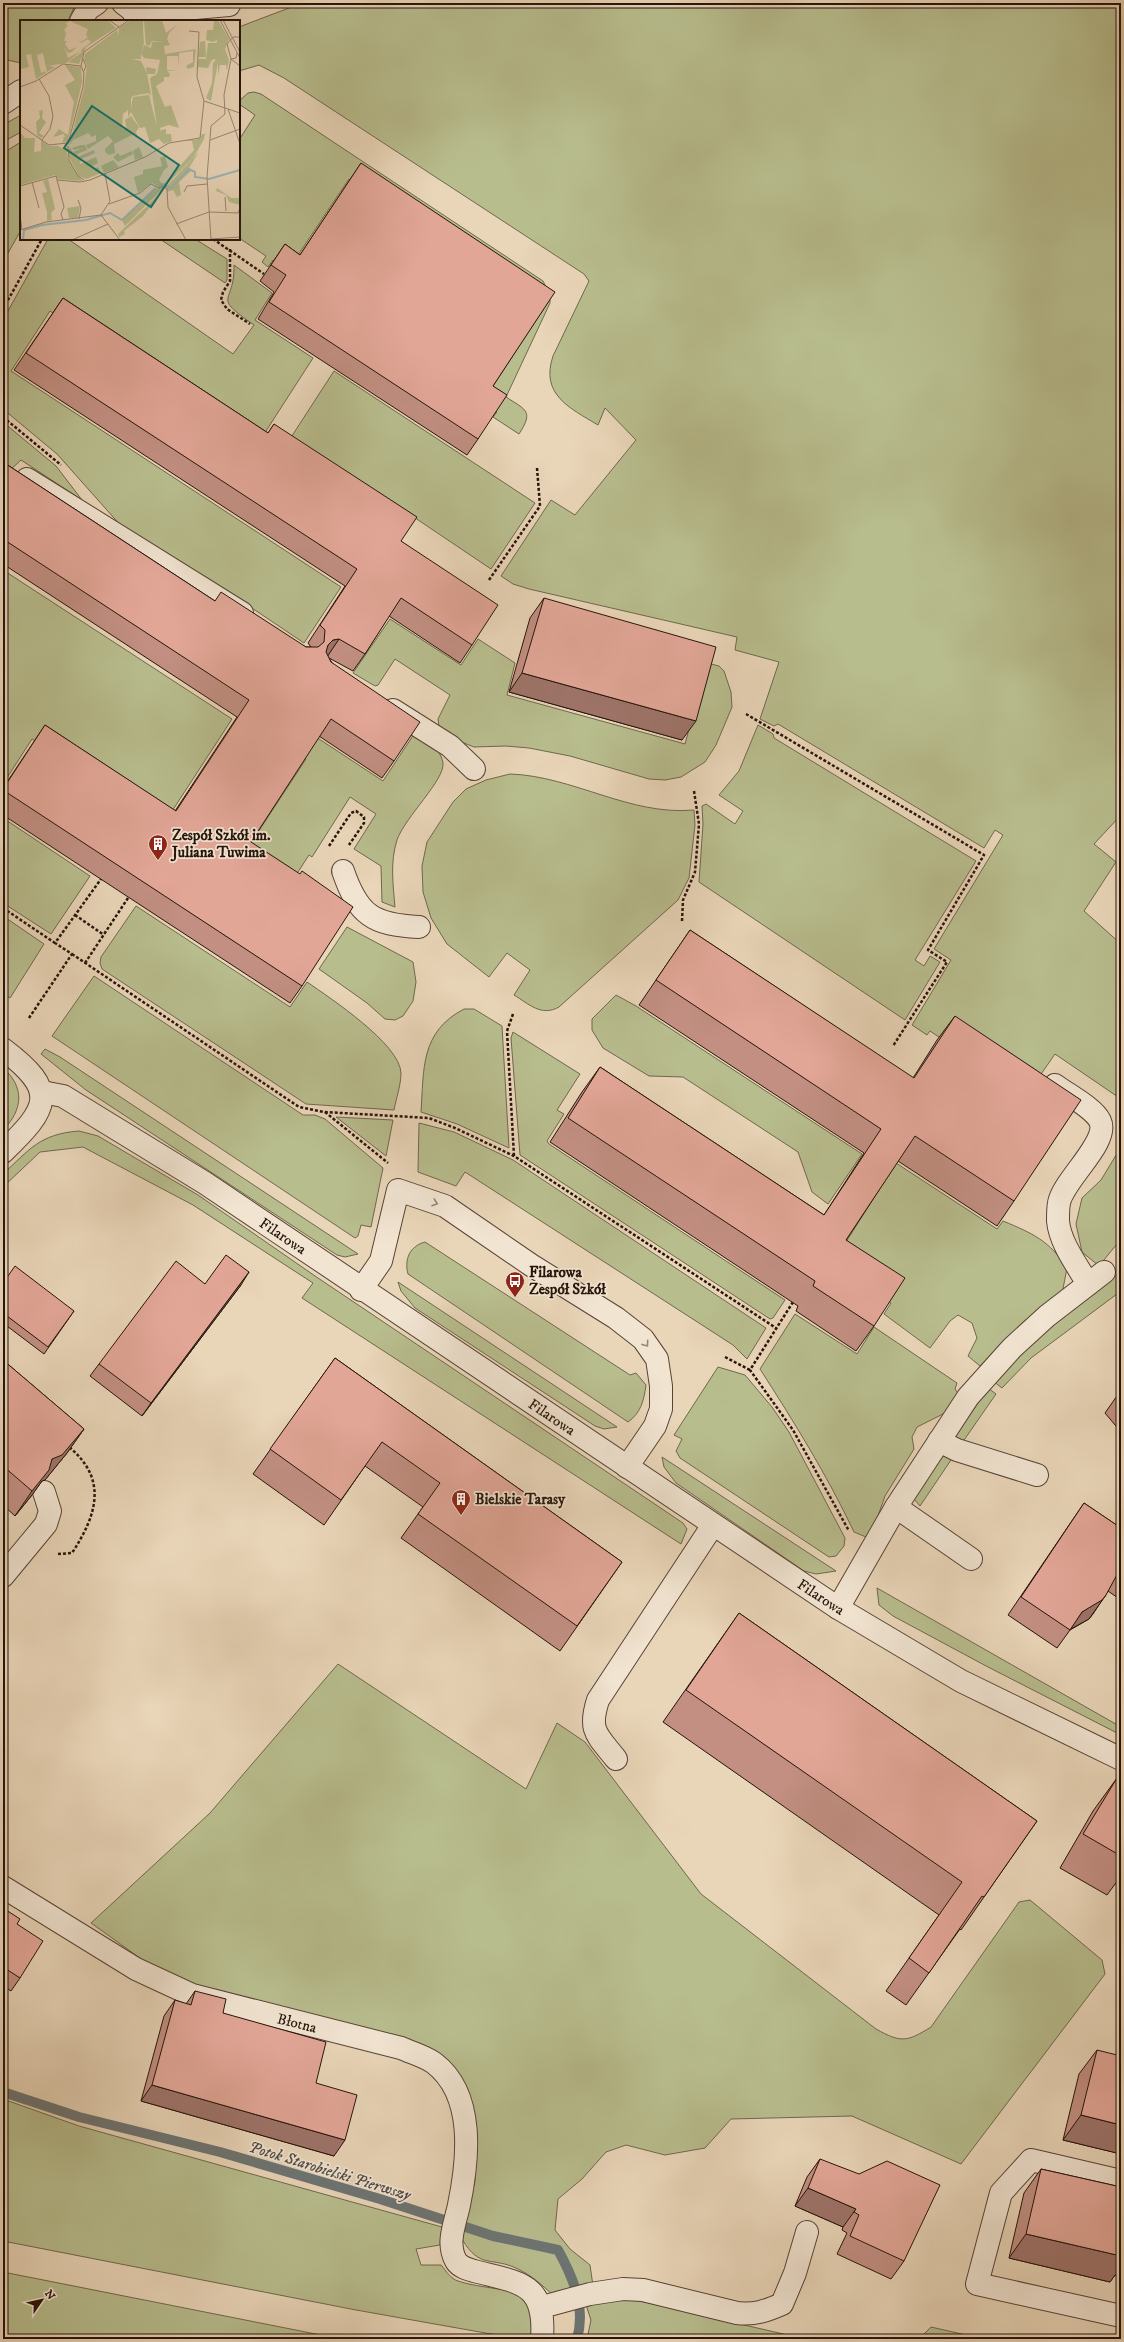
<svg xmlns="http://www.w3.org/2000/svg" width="1124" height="2342" font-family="'IM FELL DW Pica',serif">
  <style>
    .green { fill: #b8bd8e; stroke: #6f684c }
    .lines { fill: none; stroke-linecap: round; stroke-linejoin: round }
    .stream { stroke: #6d7574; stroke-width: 10 }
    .minor-casing { stroke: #574436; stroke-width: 24 }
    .path { stroke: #26140a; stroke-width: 2.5; stroke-dasharray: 3 2; stroke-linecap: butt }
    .minor { stroke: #f1e4d1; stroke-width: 22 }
    .wall { fill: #c28f82; stroke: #26140a }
    .shaded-wall { fill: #9e746a; stroke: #26140a }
    .building { fill: #e2a697; stroke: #26140a }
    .oneway { stroke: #968677 }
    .labels { text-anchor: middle; stroke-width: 3.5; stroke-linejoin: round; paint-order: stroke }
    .poi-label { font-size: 15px; font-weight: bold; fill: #26140a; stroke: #f1e4d1; text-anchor: start }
    .street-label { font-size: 15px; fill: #26140a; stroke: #f1e4d1 }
    .water-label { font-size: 16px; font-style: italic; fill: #504c48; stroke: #f1e4d1 }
    .inset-river { fill: none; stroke: #9db5ba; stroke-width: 2 }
    .inset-road { fill: none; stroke: #9b8872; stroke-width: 1 }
    .view { fill: #0f766e; fill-opacity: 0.15; stroke: #0f766e; stroke-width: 2 }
    .inset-edge { fill: none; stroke: #26140a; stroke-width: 2 }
  </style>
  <rect width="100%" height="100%" fill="#e9d5b8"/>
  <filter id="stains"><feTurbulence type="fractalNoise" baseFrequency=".005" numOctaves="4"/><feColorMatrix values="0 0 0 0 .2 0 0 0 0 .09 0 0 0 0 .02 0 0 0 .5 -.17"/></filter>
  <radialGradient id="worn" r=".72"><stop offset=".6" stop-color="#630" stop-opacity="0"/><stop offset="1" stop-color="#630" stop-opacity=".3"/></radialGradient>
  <g class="green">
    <polygon points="3,3 76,3 68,21 21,21 21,63 3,59"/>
    <path d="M302,3H1121V815L1094,844L1116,862L1084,911L1121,944V1099L1055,1054L1026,1096L930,1031L927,1035L912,1025L951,960L934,949L1003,835L995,830L984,848L778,724L774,726L760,719L779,662L735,650L737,637L529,589L513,584L501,576L551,500L575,515L636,440L605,408L598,425C570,408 540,395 553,356L589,281L584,274L284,78L259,65L239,71V27Z"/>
    <path d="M254,92L261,94L543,281L550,295V303L506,397C526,410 534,411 519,434L493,417L497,412L482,403L544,308L349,179L288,270L273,260L268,267L262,262L266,256L239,238V140L255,115L239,104V101L248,93Z"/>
    <polygon points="21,115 21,132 3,142 3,125"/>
    <polygon points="21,142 21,230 3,262 3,153"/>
    <path d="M48,239H68L233,354L254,325C210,294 235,306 234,265L272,293L255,320L313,358L257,445L50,311L11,371L341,587L304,643L234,596L122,527L57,454L3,409V320Z"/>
    <polygon points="160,239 195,239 227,259 227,280 225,283"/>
    <polygon points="334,371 535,503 491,569 390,501 275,462"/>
    <polygon points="3,422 56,466 82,500 21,460 9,471 3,468"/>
    <polygon points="3,570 232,719 163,825 32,739 3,784"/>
    <polygon points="390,619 461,665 478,639 515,663 507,695 685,744 707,663 719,666 724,671 731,692 732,707 716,745 705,762 681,777 665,780 649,779 570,756 529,748 506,746 474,747 459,741 439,726 438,719 450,695 395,659 378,685 375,686 353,673"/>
    <polygon points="758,725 773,734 774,738 976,861 915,960 924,966 930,956 940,962 905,1020 699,882 703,824 702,806 706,804 735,824 743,811 719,795 739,771"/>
    <path d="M416,731C426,740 441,749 443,763C445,780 405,817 397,840C390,862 393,884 395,907L382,902L381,866L354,849L376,814L350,797L312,857L309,855L287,889L241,858L306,759L296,753L310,733L383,781Z"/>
    <path d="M510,774C573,776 630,816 694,810L695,825L689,878L678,900L559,1007C541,1017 529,1004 514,995L530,970L507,953L489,977L447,944L431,918L423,892L422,866L427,842L453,802L466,789L486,780Z"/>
    <polygon points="3,818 90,876 51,934 3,903"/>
    <path d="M136,906L290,1007L307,982C330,998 400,1044 401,1073C401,1085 396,1099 394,1110L306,1104L102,969L100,963L101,957Z"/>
    <polygon points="3,916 44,944 10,998 3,993"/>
    <polygon points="347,927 413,962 416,982 413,1001 403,1016 395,1020 385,1019 367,1003 319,969"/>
    <polygon points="94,976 303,1115 315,1115 325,1119 383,1168 371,1227 361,1225 358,1236 355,1238 52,1036"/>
    <polygon points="616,995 636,1006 862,1154 828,1204 812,1192 798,1152 683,1077 649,1076 603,1048 592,1030 592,1019"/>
    <path d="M464,1009H474L502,1026L509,1148L457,1124L421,1112C424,1069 420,1032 464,1009Z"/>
    <polygon points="513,1032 580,1074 557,1110 564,1114 547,1141 549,1144 785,1300 773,1318 770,1319 520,1155 511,1038"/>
    <polygon points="45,1049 60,1057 358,1254 345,1257 337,1255 86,1090 41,1054"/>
    <path d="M3,1068C25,1087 23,1110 3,1130Z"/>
    <polygon points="336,1117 393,1120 386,1156"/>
    <polygon points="419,1123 454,1132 513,1160 766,1328 747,1359 733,1345 465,1172 456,1186 418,1172"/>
    <path d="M79,1131L98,1136L198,1195L318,1278L683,1523L687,1529L681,1544L302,1298L313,1283L193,1205L83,1147L40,1152L3,1187V1174C30,1149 40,1134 79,1131Z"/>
    <polygon points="1121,1147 1121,1239 1099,1266 1082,1252 1076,1224 1082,1198 1101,1180"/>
    <path d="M896,1163L997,1229L1003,1221C1032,1233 1050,1241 1067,1268L1062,1294L1003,1342L980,1366L968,1356L977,1338L972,1323L958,1315L950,1321L930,1348L884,1314L891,1303L832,1264Z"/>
    <path d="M425,1242L630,1375L636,1373L646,1385C644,1400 641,1413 628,1422L408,1274C404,1259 410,1246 425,1242Z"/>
    <polygon points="1121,1273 1121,1291 1031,1358 1002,1388 993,1381 1029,1344 1110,1279"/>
    <polygon points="398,1282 617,1427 604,1429 595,1426 415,1308 401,1291"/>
    <path d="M795,1314L857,1354L874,1327L957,1383L955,1389L959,1395L947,1412L917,1427L912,1437L914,1449L885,1496L872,1533L866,1537L854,1532C827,1475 794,1422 760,1369Z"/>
    <polygon points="718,1367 745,1375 772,1407 789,1432 845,1538 844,1546 836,1556 829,1557 680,1458 676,1451 682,1439 674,1435"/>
    <polygon points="988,1388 996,1394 962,1443 954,1439"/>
    <polygon points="942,1456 953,1457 920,1506 914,1499"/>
    <polygon points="662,1457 836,1571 816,1574 804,1571 676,1483 664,1467"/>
    <polygon points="877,1588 1121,1727 1121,1735 988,1667 893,1616 879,1605"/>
    <path d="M338,1664L526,1789L557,1723L585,1742L701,1894L876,2029C901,2043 907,2042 931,2027L1019,1902L1030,1900L1102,1960L1105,1974L961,2164L852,2116L731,2119L705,2148L665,2155L626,2145L606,2152L582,2179L558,2199L555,2230L570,2249L590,2265L593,2286L553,2295C542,2285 532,2276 518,2269C492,2256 480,2270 462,2239L475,2181L477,2135L456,2077L184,1984L144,1961L91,1923L210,1813Z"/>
    <path d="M3,2099L79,2126L442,2227L440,2245L416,2249L421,2265H441C446,2271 451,2279 458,2281C497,2294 540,2280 531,2339H519L356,2310L3,2241Z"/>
    <polygon points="3,2272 341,2339 94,2339 67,2335 3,2339"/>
    <polygon points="623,2297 805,2339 587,2339 591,2320 585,2302"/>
    <polygon points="931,2327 984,2339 919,2339"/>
  </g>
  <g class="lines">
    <path class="stream" d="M3,2092L79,2117L220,2152L380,2199L493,2236L558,2250C573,2277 586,2308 577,2339"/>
    <g class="minor-casing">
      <g id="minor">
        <polyline points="123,3 132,10 138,21"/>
        <polyline points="138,18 148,18 195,8 229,5"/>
        <polyline points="81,21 88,9 97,3"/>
        <polyline points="3,103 21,91"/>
        <polyline points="27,479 242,613"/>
        <polyline points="393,710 450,746 474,769"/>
        <path d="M343,871C358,915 373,925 419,927"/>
        <path d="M3,1049C59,1091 49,1108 3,1152"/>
        <path d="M1055,1085C1067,1094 1094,1108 1100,1121C1110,1142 1063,1180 1059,1203C1058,1208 1058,1216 1058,1221C1060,1243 1077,1265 1088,1284"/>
        <polyline points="42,1092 63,1096 205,1183 838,1608 961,1681 1121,1759"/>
        <polyline points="361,1290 381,1261 398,1190 445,1206 531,1265 616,1318 643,1339 657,1359 661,1386 661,1409 655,1426 627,1467"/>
        <polyline points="939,1441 957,1450 1037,1475"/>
        <polyline points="896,1507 971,1559"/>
        <polyline points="3,1576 46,1524 50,1511 44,1492"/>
        <polyline points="838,1608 896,1507 968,1397 1012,1348 1047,1316 1104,1272"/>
        <path d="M616,1759C597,1735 588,1731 598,1700L713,1525"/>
        <path d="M3,1887L136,1969L192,1995L401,2048C412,2053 424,2056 434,2063C476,2095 468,2161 459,2205C455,2224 446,2243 456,2261C460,2267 467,2269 474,2271C520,2283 546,2282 542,2339"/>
        <polyline points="1121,2181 1031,2160 1001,2193 977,2284 1121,2316"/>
        <path d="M542,2307L590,2294L623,2289L643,2290L737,2313C755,2315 766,2311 782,2304L795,2273L807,2232"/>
      </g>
    </g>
    <g class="path">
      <polyline points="213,239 264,274"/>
      <polyline points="230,249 230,281 223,292 221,300 227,309 250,324"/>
      <polyline points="3,309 42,239"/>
      <polyline points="3,417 61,465"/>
      <polyline points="489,580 540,506 537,468"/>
      <polyline points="746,714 984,855 928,950 947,962 893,1046"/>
      <polyline points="329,846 351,813 356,811 364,817 364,823 349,845"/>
      <polyline points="3,908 55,943"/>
      <polyline points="75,915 104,935"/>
      <polyline points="682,921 683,900 695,872 699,824 694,791"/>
      <polyline points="72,954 299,1107 324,1112 429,1118 455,1128 514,1156 776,1328"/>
      <polyline points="85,963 128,898"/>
      <polyline points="513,1014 507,1031 514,1156"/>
      <polyline points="29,1018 72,954 55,943 101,879"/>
      <polyline points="325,1112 388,1163"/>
      <polyline points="793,1302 750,1370 793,1430 849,1531"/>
      <polyline points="725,1357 750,1370"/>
      <path d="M58,1554L72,1553C97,1515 108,1479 69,1447"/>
    </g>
    <use href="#minor" class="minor"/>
  </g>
  <g class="wall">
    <polygon points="361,163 493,386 478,439 467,455 258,319 274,292 260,281 285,244 300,255"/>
    <polygon points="63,298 268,433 274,424 401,541 472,645 460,663 389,616 365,654 353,671 329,658 394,761 382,778 319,736 251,842 302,986 290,1003 3,815 3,788 45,725 175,811 237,717 3,564 3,462 215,601 306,647 311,647 308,643 345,586 14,370"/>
    <polygon points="544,598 682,740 509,692 530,618"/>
    <polygon points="690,930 913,1078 937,1040 955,1016 1014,1201 997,1226 898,1161 846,1240 874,1326 856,1351 796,1311 798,1306 550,1142 582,1092 600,1067 824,1215 864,1153 639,1005"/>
    <polygon points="3,1283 74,1311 44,1354 3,1323"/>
    <polygon points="205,1284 241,1285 142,1416 90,1376 99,1364"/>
    <polygon points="335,1358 622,1562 560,1651 401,1538 423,1507 365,1466 324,1525 253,1474"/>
    <polygon points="3,1360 84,1429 67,1453 45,1480 42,1481 32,1495 15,1516 3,1505"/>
    <polygon points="1121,1392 1121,1432 1105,1413 1119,1393"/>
    <polygon points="1084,1503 1121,1528 1121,1600 1108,1591 1093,1614 1089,1619 1070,1630 1057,1648 1008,1615"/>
    <polygon points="739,1613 1037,1821 961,1930 960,1929 906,2005 886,1991 939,1915 663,1722"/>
    <polygon points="1117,1778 1121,1780 1121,1876 1107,1895 1060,1868 1093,1811"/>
    <polygon points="3,1908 17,1924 20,1978 11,1991 3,1986"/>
    <polygon points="195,1991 223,2013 316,2083 334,2156 141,2101 164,2016 175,2000 186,2004"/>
    <polygon points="1097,2050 1121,2154 1063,2140 1079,2074"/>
    <polygon points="820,2159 904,2261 891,2279 837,2254 847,2233 842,2230 843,2227 795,2206 807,2177"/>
    <polygon points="1041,2169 1121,2187 1121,2276 1115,2275 1110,2282 1009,2258 1024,2193"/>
  </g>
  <g class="shaded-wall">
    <polygon points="339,639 327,657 320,658 328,645 333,640"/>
    <polygon points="522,673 696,721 682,740 509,692"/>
    <polygon points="249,1272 241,1285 142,1416 151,1403"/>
    <polygon points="84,1429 67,1453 45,1480 42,1481 32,1495 15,1516 32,1491 52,1459"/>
    <polygon points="1106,1595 1089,1619 1069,1630 1082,1612"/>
    <polygon points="152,2085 345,2140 334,2156 141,2101"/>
    <polygon points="1081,2115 1121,2125 1121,2154 1063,2140"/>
    <polygon points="808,2188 856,2209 843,2227 795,2206"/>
    <polygon points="1026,2234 1121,2256 1121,2276 1115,2275 1110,2282 1009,2258"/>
  </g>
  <g class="building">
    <polygon points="361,163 555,292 493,386 507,395 478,439 269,302 286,275 271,265 285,244 300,255"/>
    <polygon points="63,298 268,433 274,424 417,517 401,541 498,605 472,645 401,598 365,654 339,639 333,640 328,645 326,652 331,662 420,722 394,761 331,719 251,842 300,874 302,871 353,907 302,986 3,790 3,789 45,725 176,811 249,700 3,539 3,462 215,601 221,592 306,647 318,647 324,642 325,630 320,625 357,569 26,353"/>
    <polygon points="544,598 716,647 696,721 522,673"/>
    <polygon points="690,930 914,1078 955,1016 1081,1100 1014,1201 915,1136 846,1240 905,1278 874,1326 813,1286 815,1281 568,1118 600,1067 824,1215 881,1129 656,980"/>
    <polygon points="226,1255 249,1272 151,1403 99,1364 176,1261 205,1284"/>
    <polygon points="15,1266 74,1311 48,1347 3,1313 3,1283"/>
    <polygon points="335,1358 622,1562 577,1626 418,1514 440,1483 382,1442 341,1500 270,1449"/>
    <polygon points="3,1360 84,1429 62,1455 52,1459 49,1470 32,1491 3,1466"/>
    <polygon points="1121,1392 1121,1396 1119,1393"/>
    <polygon points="1084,1503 1121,1528 1121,1572 1119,1571 1106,1595 1102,1600 1082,1612 1070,1630 1021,1597"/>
    <polygon points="739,1613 1037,1821 984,1897 982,1896 929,1973 909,1958 962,1882 686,1690"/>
    <polygon points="1117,1778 1121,1780 1121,1856 1083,1834"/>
    <polygon points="3,1908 20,1919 17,1924 43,1941 20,1978 3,1967"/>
    <polygon points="195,1991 226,1999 223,2013 326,2042 316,2083 357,2095 345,2140 152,2085 175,2000 191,2005"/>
    <polygon points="1097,2050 1121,2056 1121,2125 1081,2115"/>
    <polygon points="820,2159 859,2174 887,2161 940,2185 904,2261 850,2236 859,2215 854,2212 856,2209 808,2188"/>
    <polygon points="1041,2169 1121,2187 1121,2256 1026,2234"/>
  </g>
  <defs><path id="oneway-chevron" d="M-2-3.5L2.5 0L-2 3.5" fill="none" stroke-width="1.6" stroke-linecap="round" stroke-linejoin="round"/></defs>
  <g class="oneway">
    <use href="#oneway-chevron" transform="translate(435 1203) rotate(19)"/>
    <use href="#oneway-chevron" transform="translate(646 1344) rotate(54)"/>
  </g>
  <defs>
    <g id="building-pin" transform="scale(1)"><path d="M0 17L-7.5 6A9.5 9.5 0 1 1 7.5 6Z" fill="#8f2418" stroke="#f1e4d1"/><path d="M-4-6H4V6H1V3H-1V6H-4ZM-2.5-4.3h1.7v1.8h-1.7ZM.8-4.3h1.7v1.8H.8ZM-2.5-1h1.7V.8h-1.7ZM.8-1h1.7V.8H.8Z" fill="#fff"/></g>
    <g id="bus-pin" transform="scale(1)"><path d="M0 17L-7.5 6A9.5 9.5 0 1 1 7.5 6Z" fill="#8f2418" stroke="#f1e4d1"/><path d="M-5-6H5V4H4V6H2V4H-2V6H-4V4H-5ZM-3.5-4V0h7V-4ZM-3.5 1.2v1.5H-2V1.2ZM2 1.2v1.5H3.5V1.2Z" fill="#fff"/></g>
  </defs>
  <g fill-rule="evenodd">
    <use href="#building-pin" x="158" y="844"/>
    <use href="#bus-pin" x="515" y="1281"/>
    <use href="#building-pin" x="461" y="1499"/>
  </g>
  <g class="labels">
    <g class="poi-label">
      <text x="172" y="840">Zespół Szkół im.<tspan x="172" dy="17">Juliana Tuwima</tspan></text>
      <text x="529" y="1277">Filarowa<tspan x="529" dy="17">Zespół Szkół</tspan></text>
      <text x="475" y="1504">Bielskie Tarasy</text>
    </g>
    <g class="street-label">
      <text transform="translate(283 1236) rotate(34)" y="5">Filarowa</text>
      <text transform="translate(552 1417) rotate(34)" y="5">Filarowa</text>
      <text transform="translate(821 1597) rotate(33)" y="5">Filarowa</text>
      <text transform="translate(297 2023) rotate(14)" y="5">Błotna</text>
    </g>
    <g class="water-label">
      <text transform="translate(330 2170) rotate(17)" y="6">Potok Starobielski Pierwszy</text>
    </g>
  </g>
  <g transform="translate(20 20)">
    <rect width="220" height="220" fill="#e9d5b8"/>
    <path d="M0,0H51L45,4L48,5L44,10L47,13H44L46,14L44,21H47L45,24L49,30L57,27L50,33L48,32V34L44,26L48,38L61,31L46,43L28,46L35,47L27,52L23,33L17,35L21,53L25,51L26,53L16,59L11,34L6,35L9,47L1,49L0,44ZM53,0H87L96,8L66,27L59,44L48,42L61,33L62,29L71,22L68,19L61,23L57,16L59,13L57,16L61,22L68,17L66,15L68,9L52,2ZM111,0H123V12L124,22L121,34V39H112L121,41L127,53L126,47L136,49L135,54H127L131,75L128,73L113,76L111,78V89L113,77L129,75L137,107L130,58L137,54L140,40L124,38L121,34L124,25L131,28L132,22H143L132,21L129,26L126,25L124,0H142L146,13L158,4L149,13L147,19L150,25L144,26L145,34L176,29L174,47L168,49L166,46L173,42V31L159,33V48L158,36H147V50H157L147,51L150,54L149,57H144V61L136,66L145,87L151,85L159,108L149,105L140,108L141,113V110L146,109V114H151L152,121L144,124L139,119L130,123L125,107L120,108L111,92L108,97V90L103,94L102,108L107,110L105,100L111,96L119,107L116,112L118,119L114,114L94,124L95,133L89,135L85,132V129L93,121L88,116L68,129L66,125L76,121V115L72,117L68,113L53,120L49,126L54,107L56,108L54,106L64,69L67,45L64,40L65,34L97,10L98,16L99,8ZM194,0H198L209,19L205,29L209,40L207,51L206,45H200L198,56V42L191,81L186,78L192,63L193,43L196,40L194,39L191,41L188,48L178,47V39H186L188,23H197V20L193,22L186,20L187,10H193ZM185,21L186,37H178L180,22ZM45,45L61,47L62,62L48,121L42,123L44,118H41L45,117L44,114L33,117L39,109L48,115L54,82L45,65L55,60ZM23,90L22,98L26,102L19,113L24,116L21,118L17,115L16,102L20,98L19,91ZM0,112L5,118H15L14,132L21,131V120L29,126H38L47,131L48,139L62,161L38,159L35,155L0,165ZM182,114H185L184,119L174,137L146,165L144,164L174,130L172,121H164L179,119ZM61,125H65L67,130L57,134L58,137L74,130L75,133L61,139L60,144L76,137L78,143L72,146L73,149L78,147L81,153L66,159L59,156L48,135L50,127L58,141L53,132L63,128L54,130L52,128ZM119,127L123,137L115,140L113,131ZM112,131L113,134L98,142L93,137L98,133L100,136ZM179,132L169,148L171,151L159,162L161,175L157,177L153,170L147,172L146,167ZM145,136L148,147L144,150L139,160L143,165L139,167L132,163L118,173L114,157L123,154V150L142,146L140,138ZM93,140L99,147L84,153L81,146ZM28,159L35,189L31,193L32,200L27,201V192L22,173L27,172L23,161ZM142,166L144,167L105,206L102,200L138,168ZM197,168L211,178H220V185L209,182L206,175L196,171ZM140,174L123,196L104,211L105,214L99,217L98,214ZM60,186L58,198H49L47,188Z" fill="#b8bd8e"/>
    <path class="inset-river" d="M139,166L143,164L151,168L169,149L175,152V157L189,159L220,150M3,220L4,210L22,205L66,200L90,193L102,200L136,168"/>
    <path class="inset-road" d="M89,0L99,7M200,0L220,38M203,0L220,32M169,11L179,12L177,57L184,81M217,33L216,38L211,39L220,46M63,39L66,46L64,51M19,59L29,76L33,96L30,109L22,120M0,67L16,61L43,44L61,46M184,81L220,93M208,89L220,124M0,105L29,125L47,123M190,120L220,109M48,124L63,67L64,53L61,46L64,32L109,0M48,126L49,140L58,156L64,160M37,160L60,162L70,160L125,137L149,123L180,118L184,81M12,162L19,188M0,166L36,156L44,187L41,194L43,200M164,172L167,166L187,164M205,177L206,191M58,180L61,188L59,199M89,184L120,173L131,164L139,168L143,166L147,169L148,187L166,220M0,195L2,210M81,195L100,220M156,204L189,192L218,193L220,188M0,210L26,202L81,195L90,181L85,154M191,219L220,217M52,220L88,204M191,220L187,157L191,106L205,94L204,75L211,39L207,24L213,17H220"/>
    <path class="view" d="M72,86L159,145L131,187L44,128Z"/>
    <rect width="220" height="220" class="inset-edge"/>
  </g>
  <rect width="1124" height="2342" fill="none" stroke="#e9d5b8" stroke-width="16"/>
  <rect x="4" y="4" width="1116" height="2334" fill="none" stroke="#26140a" stroke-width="2"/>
  <rect x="8" y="8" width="1108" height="2326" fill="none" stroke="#26140a"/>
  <g transform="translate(42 2300) rotate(56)" stroke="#f1e4d1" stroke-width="3" paint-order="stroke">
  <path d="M0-3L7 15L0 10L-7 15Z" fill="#26140a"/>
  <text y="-6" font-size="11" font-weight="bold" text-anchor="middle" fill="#26140a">N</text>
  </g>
  <rect width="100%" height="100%" filter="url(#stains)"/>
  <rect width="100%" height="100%" fill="url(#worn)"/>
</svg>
